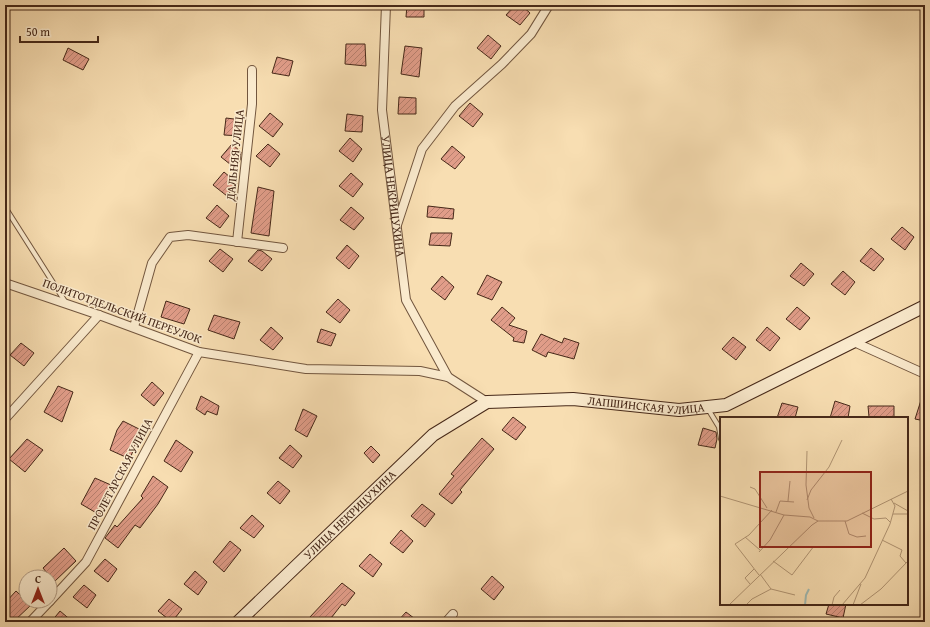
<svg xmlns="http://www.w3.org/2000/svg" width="930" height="627" font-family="'Gentium Book Plus',serif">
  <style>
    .building { fill: url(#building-hatch); stroke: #462818 }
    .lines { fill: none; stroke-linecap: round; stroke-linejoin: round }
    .lane-casing { stroke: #72563e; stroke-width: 6 }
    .street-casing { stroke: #72563e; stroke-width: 10 }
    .secondary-casing { stroke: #462818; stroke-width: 14 }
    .lane { stroke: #faeacd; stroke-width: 4 }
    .street { stroke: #faeacd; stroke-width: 8 }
    .secondary { stroke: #faeacd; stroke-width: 12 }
    .labels { text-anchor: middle; stroke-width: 3; stroke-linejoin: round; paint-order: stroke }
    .street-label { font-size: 12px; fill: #462818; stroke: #faeacd }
    .inset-river { fill: none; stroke: #a0bbb5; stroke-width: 2 }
    .inset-road { fill: none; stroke: #b19574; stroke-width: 1 }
    .view { fill: #8f2418; fill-opacity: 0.15; stroke: #8f2418; stroke-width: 2 }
    .inset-edge { fill: none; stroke: #462818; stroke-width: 2 }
  </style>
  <defs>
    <pattern id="building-hatch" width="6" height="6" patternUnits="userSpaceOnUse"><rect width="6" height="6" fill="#e19d89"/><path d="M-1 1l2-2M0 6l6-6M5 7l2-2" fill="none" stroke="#b8806f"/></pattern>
  </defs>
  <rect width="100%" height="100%" fill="#f8deb2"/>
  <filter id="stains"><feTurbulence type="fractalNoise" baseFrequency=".005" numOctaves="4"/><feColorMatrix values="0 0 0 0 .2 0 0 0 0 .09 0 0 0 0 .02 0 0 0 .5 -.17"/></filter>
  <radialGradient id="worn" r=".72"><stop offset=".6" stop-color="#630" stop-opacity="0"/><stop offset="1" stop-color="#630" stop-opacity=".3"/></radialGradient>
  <g class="building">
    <polygon points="407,5 424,5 424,17 406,17"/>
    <polygon points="515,5 521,5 530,13 520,25 506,15"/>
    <polygon points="488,35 501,46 491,59 477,48"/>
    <polygon points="346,44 365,44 366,66 345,64"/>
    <polygon points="405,46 422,48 419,77 401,74"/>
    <polygon points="68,48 89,59 83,70 63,60"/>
    <polygon points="277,57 293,61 289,76 272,73"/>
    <polygon points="399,97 416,98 416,114 398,114"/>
    <polygon points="470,103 483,114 473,127 459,116"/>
    <polygon points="270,113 283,124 273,137 259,126"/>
    <polygon points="347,114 363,116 362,132 345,131"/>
    <polygon points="226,118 242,120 241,136 224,135"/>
    <polygon points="350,138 362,149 353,162 339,151"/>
    <polygon points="232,144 241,152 240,160 235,168 221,157"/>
    <polygon points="268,144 280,154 270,167 256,156"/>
    <polygon points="452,146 465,157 455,169 441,159"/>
    <polygon points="224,172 237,183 227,196 213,185"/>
    <polygon points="351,173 363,184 353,197 339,186"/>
    <polygon points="258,187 274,191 269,236 251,233"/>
    <polygon points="217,205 229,216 220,228 206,218"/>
    <polygon points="428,206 454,209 453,219 427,217"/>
    <polygon points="351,207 364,218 354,230 340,220"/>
    <polygon points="902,227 914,237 905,250 891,239"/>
    <polygon points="431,233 452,233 450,246 429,245"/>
    <polygon points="347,245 359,256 349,269 336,258"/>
    <polygon points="871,248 884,259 874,271 860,261"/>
    <polygon points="220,249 233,259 223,272 209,261"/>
    <polygon points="258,250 262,251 272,259 262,271 248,261"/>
    <polygon points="801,263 814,274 804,286 790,276"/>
    <polygon points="843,271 855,282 845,295 831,284"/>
    <polygon points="487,275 502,282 492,300 477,294"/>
    <polygon points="442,276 454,287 445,300 431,289"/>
    <polygon points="338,299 350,310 340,323 326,312"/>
    <polygon points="166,301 190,309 184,324 161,317"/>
    <polygon points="502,307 515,318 509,325 527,331 524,343 513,341 514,338 491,320"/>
    <polygon points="797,307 810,318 800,330 786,319"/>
    <polygon points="214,315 240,322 234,339 208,330"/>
    <polygon points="271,327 283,338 273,350 260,340"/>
    <polygon points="767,327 780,338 770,351 756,340"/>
    <polygon points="321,329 336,334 331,346 317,342"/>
    <polygon points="541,334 562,343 564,338 579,343 574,359 548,352 546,357 532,350"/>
    <polygon points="733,337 746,347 736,360 722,349"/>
    <polygon points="21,343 34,353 24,366 10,355"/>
    <polygon points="152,382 164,393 154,406 141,395"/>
    <polygon points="58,386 73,392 62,422 44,412"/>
    <polygon points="923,394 925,394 925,421 915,419"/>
    <polygon points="201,396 219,406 217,415 207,411 205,415 196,409"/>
    <polygon points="835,401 850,406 848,418 830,418"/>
    <polygon points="782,403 798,407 795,418 777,418"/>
    <polygon points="868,406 894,406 894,418 869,417"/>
    <polygon points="303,409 317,416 307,437 295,430"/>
    <polygon points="513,417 526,427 516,440 502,430"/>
    <polygon points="123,421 143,431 135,445 130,459 110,450 117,430"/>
    <polygon points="703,428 716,432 717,439 715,448 698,445"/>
    <polygon points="482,438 494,449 460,490 462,492 452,504 439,494 454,476 451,474"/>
    <polygon points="27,439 43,450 25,472 9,459"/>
    <polygon points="176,440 193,452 181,472 164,461"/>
    <polygon points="290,445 302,456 293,468 279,458"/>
    <polygon points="371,446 380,455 373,463 364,453"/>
    <polygon points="153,476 168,487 158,504 140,528 135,525 118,548 105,538 115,525 117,527 143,498 141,496"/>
    <polygon points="95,478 111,485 107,500 100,515 81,504"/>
    <polygon points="278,481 290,491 280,504 267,493"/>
    <polygon points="422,504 435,514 425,527 411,516"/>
    <polygon points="252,515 264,526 254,538 240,528"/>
    <polygon points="401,530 413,541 403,553 390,543"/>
    <polygon points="230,541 241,550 224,572 213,562"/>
    <polygon points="64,548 76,561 54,582 43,568"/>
    <polygon points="370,554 382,564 373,577 359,566"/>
    <polygon points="105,559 117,569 108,582 94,571"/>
    <polygon points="195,571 207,582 198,595 184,584"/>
    <polygon points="492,576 504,587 494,600 481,589"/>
    <polygon points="342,583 355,593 345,606 342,604 328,622 314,622 309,618"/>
    <polygon points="84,585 96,595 87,608 73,597"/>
    <polygon points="16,591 31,605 13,622 5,622 5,603"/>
    <polygon points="169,599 182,609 172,622 158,611"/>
    <polygon points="829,604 846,604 843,618 826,614"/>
    <polygon points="60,611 73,622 51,622"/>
    <polygon points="406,612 419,622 397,622"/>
  </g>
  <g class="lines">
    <g class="lane-casing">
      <g id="lane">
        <polyline points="5,207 66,303"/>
        <polyline points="708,409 719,427 721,439"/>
      </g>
    </g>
    <g class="street-casing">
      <g id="street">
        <path id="s1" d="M386,5L382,110L406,300L448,377"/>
        <polyline points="397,225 422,149 455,106 502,64 531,34 549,5"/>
        <polyline points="237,242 252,104 252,70"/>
        <polyline points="5,283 99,315 199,352 306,369 420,371 448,377 487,402"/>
        <polyline points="134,327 152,263 170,237 188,235 283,248"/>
        <polyline points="854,342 925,374"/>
        <polyline points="5,419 99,315"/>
        <polyline points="50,601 86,562 199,352"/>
        <polyline points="30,622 50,601"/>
        <polyline points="446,622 453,614"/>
      </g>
    </g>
    <g class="secondary-casing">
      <g id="secondary">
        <path id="s2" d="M238,622L433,435L487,402L573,399L679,410L726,405L925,306"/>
      </g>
    </g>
    <use href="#lane" class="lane"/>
    <use href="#street" class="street"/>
    <use href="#secondary" class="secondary"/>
  </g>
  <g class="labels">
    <g class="street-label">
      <text transform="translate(235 155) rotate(-84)" y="4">ДАЛЬНЯЯ УЛИЦА</text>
      <text dy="4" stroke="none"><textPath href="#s1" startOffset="192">УЛИЦА НЕКРИЦУХИНА</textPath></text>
      <text transform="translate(122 311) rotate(20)" y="4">ПОЛИТОТДЕЛЬСКИЙ ПЕРЕУЛОК</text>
      <text dy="4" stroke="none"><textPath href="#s2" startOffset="493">ЛАПШИНСКАЯ УЛИЦА</textPath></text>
      <text transform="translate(120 474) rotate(-62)" y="4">ПРОЛЕТАРСКАЯ УЛИЦА</text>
      <text dy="4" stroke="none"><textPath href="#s2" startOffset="155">УЛИЦА НЕКРИЦУХИНА</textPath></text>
    </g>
  </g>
  <g transform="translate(720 417)">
    <rect width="188" height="188" fill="#f8deb2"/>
    <path class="inset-river" d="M85,188L86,178L89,172"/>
    <path class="inset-road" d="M87,34L86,68L89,91L94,101M30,70L35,72L47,91M0,79L64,98L90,100L98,104M87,83L91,73L109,50L122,23M68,84L70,64M174,86L188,94M56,95L60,84L74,85M142,96L154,102L166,101L170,105M173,97H188M125,104L129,117L137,120L146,119M25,120L40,133M162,123L182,133L180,139L186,146M39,135L50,123L64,98M53,144L72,158L94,129M40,157L51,172M39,158L15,127L29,118L52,93M30,167L25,161L34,152M9,188L92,108L98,104H127L188,74M26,188L32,182L51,172L75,178M112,188L114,180L120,173M122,188L145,161L170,107L175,89L171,82M133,188L141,167M140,188L161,172L188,144"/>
    <path class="view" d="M40,55H151V130H40Z"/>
    <rect width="188" height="188" class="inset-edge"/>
  </g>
  <rect width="930" height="627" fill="none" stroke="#f8deb2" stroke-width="20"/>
  <rect x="6" y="6" width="918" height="615" fill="none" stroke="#462818" stroke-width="2"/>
  <rect x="10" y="10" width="910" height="607" fill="none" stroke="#462818"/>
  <g transform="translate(38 589)"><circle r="19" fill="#faeacd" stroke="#b29c85"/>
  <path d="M0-3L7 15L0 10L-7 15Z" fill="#8f2418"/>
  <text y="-6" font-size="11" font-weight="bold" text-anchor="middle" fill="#462818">С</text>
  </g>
  <path d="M20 36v6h78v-6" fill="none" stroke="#462818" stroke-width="2"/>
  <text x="26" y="36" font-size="12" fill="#462818" stroke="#faeacd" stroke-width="3" paint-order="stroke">50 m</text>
  <rect width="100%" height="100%" filter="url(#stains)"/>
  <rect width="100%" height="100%" fill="url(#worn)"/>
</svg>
